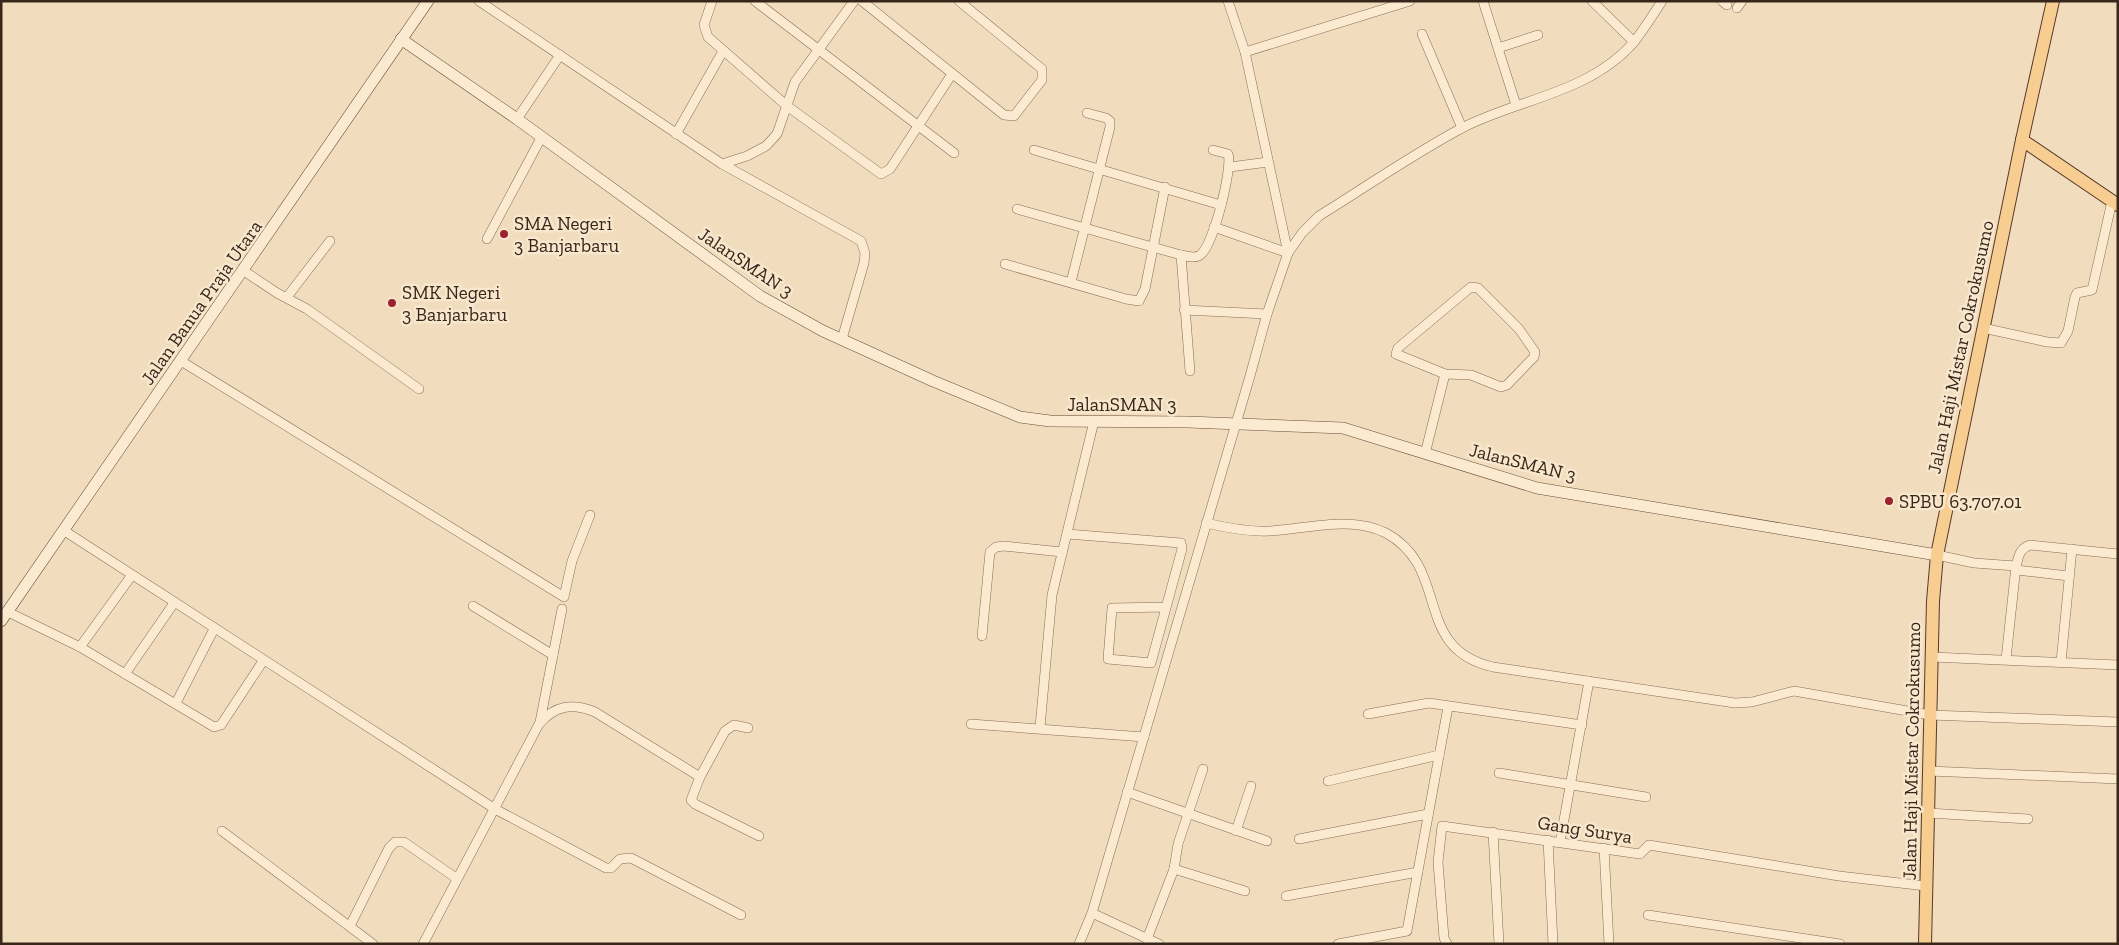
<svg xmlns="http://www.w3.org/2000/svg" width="2119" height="945" font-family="'Zilla Slab',serif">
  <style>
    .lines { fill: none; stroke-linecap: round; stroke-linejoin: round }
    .street-casing { stroke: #8a6b55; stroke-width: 10 }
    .secondary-casing { stroke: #6b4d38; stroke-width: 12 }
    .primary-casing { stroke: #573a2a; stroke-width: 14 }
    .street { stroke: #fbead0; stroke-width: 9 }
    .secondary { stroke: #fbead0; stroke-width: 11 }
    .primary { stroke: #f8cd91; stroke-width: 12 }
    .poi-dot { fill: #9d212f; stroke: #f8e7cd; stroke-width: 2 }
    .labels { text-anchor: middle; stroke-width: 5; stroke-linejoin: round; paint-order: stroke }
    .poi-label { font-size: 19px; fill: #38261b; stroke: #f8e7cd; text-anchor: start }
    .street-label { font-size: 19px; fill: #38261b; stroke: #f8e7cd }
  </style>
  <rect width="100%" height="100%" fill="#f1dcbd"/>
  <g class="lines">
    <g class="street-casing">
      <g id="street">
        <polyline points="479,1 722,164 747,156 766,146 777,134 795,82 854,1"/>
        <polyline points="712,1 704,25 708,37 787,106 881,174 890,169 952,74"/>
        <polyline points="755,1 954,153"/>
        <polyline points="862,1 1004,115 1014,116 1042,80 1042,69 959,1"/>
        <polyline points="1228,1 1245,52 1288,253"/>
        <polyline points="1483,1 1516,105"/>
        <polyline points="1592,1 1634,42"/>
        <polyline points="1722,1 1727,5"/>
        <polyline points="1737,8 1742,1"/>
        <polyline points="1422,34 1462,128"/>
        <polyline points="1498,48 1538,35"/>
        <polyline points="1245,52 1410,1"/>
        <polyline points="517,119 560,55"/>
        <polyline points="676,134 723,51"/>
        <polyline points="1034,150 1221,205"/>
        <polyline points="722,164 861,241 865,253 864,263 842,339"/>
        <polyline points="1230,167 1268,162"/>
        <path d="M1017,209L1181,255C1187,256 1195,259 1200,255C1213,247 1233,168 1228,154L1213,150"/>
        <polyline points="1214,227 1288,253"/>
        <polyline points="487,239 541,138"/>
        <polyline points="1181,255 1190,371"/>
        <polyline points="1005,264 1126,299 1139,301 1145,289 1165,187"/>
        <polyline points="244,271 277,293 307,309 419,389"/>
        <polyline points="1071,282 1110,127 1110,121 1106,118 1087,113"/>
        <polygon points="1471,287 1478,288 1519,329 1535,352 1534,357 1507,385 1501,387 1471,375 1445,374 1396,354 1398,348"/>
        <polyline points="287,297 330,241"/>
        <polyline points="1184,310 1267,314"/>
        <polyline points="1983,328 2047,342 2061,343 2068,331 2075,297 2077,293 2092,290 2112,201"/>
        <polyline points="181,361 564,597 572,561 590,515"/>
        <polyline points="1425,454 1445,374"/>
        <path d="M1206,523C1227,528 1248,532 1270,531C1306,529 1351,515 1386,533C1452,569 1411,648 1493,667L1735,703L1752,702L1794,691L1930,715L2118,722"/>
        <polyline points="63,530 495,809 606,868 611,868 620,859 631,858 741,915"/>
        <polyline points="1067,534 1181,543 1182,549 1151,663 1108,659 1112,608 1166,607"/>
        <path d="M1937,555L1974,563L2016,566C2019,556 2019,549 2030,545L2118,554"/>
        <polyline points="2016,570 2069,576"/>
        <polyline points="473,606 553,655"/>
        <polyline points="8,612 80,647 214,727 221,725 263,661"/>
        <polyline points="982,636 990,552 996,547 1004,546 1062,552"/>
        <polyline points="80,647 132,575"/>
        <polyline points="1932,657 2118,665"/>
        <polyline points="2006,659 2016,566"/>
        <polyline points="2061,662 2072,549"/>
        <polyline points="125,674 174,603"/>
        <polyline points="176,703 214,629"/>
        <polyline points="1368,714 1429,703 1582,725"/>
        <polyline points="540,722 562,609"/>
        <polyline points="971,724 1144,737"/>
        <polyline points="1040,727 1052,595 1094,421"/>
        <polyline points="1929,771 2118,779"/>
        <polyline points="1499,773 1646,797"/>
        <polyline points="700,777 725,731 734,725 748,728"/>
        <polyline points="1328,781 1439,755"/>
        <polyline points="1127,792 1267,841"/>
        <polyline points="1928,813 2028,819"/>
        <polyline points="222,831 373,944"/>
        <polyline points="1236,831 1251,786"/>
        <polyline points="1493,832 1499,944"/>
        <polyline points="1299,839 1428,814"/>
        <polyline points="1548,840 1553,944"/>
        <polyline points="1560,842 1589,681"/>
        <polyline points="1604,848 1609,944"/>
        <polyline points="1174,869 1245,891"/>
        <polyline points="1286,896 1418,872"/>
        <polyline points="1092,913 1159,944"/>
        <polyline points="1648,915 1840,944"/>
        <polyline points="350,926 389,848 395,842 404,842 456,878"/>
        <polyline points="1147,939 1174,869 1178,844 1203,769"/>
        <path d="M423,944L539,724C555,705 572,703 595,712L700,777L691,800L695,804L759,836"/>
        <path d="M1079,944L1092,913L1250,376L1267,314L1288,253L1302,233L1319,216C1366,187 1413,154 1462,128C1518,99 1590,93 1634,42C1644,29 1653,15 1662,1"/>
        <polyline points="1338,944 1407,931 1448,707"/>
        <polyline points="1447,944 1444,938 1438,862 1442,826 1640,854 1649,845 1839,876 1926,886"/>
      </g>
    </g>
    <g class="secondary-casing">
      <g id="secondary">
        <polyline points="401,39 517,119 760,296 823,331 933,381 1020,417 1050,421 1188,422 1343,428 1537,488 1937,555"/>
        <polyline points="1,621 428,1"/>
      </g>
    </g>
    <g class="primary-casing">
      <g id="primary">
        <polyline points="2022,140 2118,205"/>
        <polyline points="1925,944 1933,601 1937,555 2022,140 2053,1"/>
      </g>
    </g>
    <use href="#street" class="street"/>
    <use href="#secondary" class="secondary"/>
    <use href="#primary" class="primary"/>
  </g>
  <g class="poi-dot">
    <circle cx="504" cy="234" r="5"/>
    <circle cx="392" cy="303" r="5"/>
    <circle cx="1889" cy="501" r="5"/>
  </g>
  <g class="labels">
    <g class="poi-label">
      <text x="514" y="230">SMA Negeri<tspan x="514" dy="22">3 Banjarbaru</tspan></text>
      <text x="402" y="299">SMK Negeri<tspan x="402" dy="22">3 Banjarbaru</tspan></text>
      <text x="1899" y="508">SPBU 63.707.01</text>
    </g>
    <g class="street-label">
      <text transform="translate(746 262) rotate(34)" y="7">JalanSMAN 3</text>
      <text transform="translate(201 302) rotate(-55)" y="7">Jalan Banua Praja Utara</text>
      <text transform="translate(1960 347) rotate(-78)" y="7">Jalan Haji Mistar Cokrokusumo</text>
      <text x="1122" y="411">JalanSMAN 3</text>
      <text transform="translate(1523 462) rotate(14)" y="7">JalanSMAN 3</text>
      <text transform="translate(1911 751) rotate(-89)" y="7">Jalan Haji Mistar Cokrokusumo</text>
      <text transform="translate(1585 829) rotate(9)" y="7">Gang Surya</text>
    </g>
  </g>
  <rect width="2119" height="945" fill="none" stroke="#38261b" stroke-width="5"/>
</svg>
